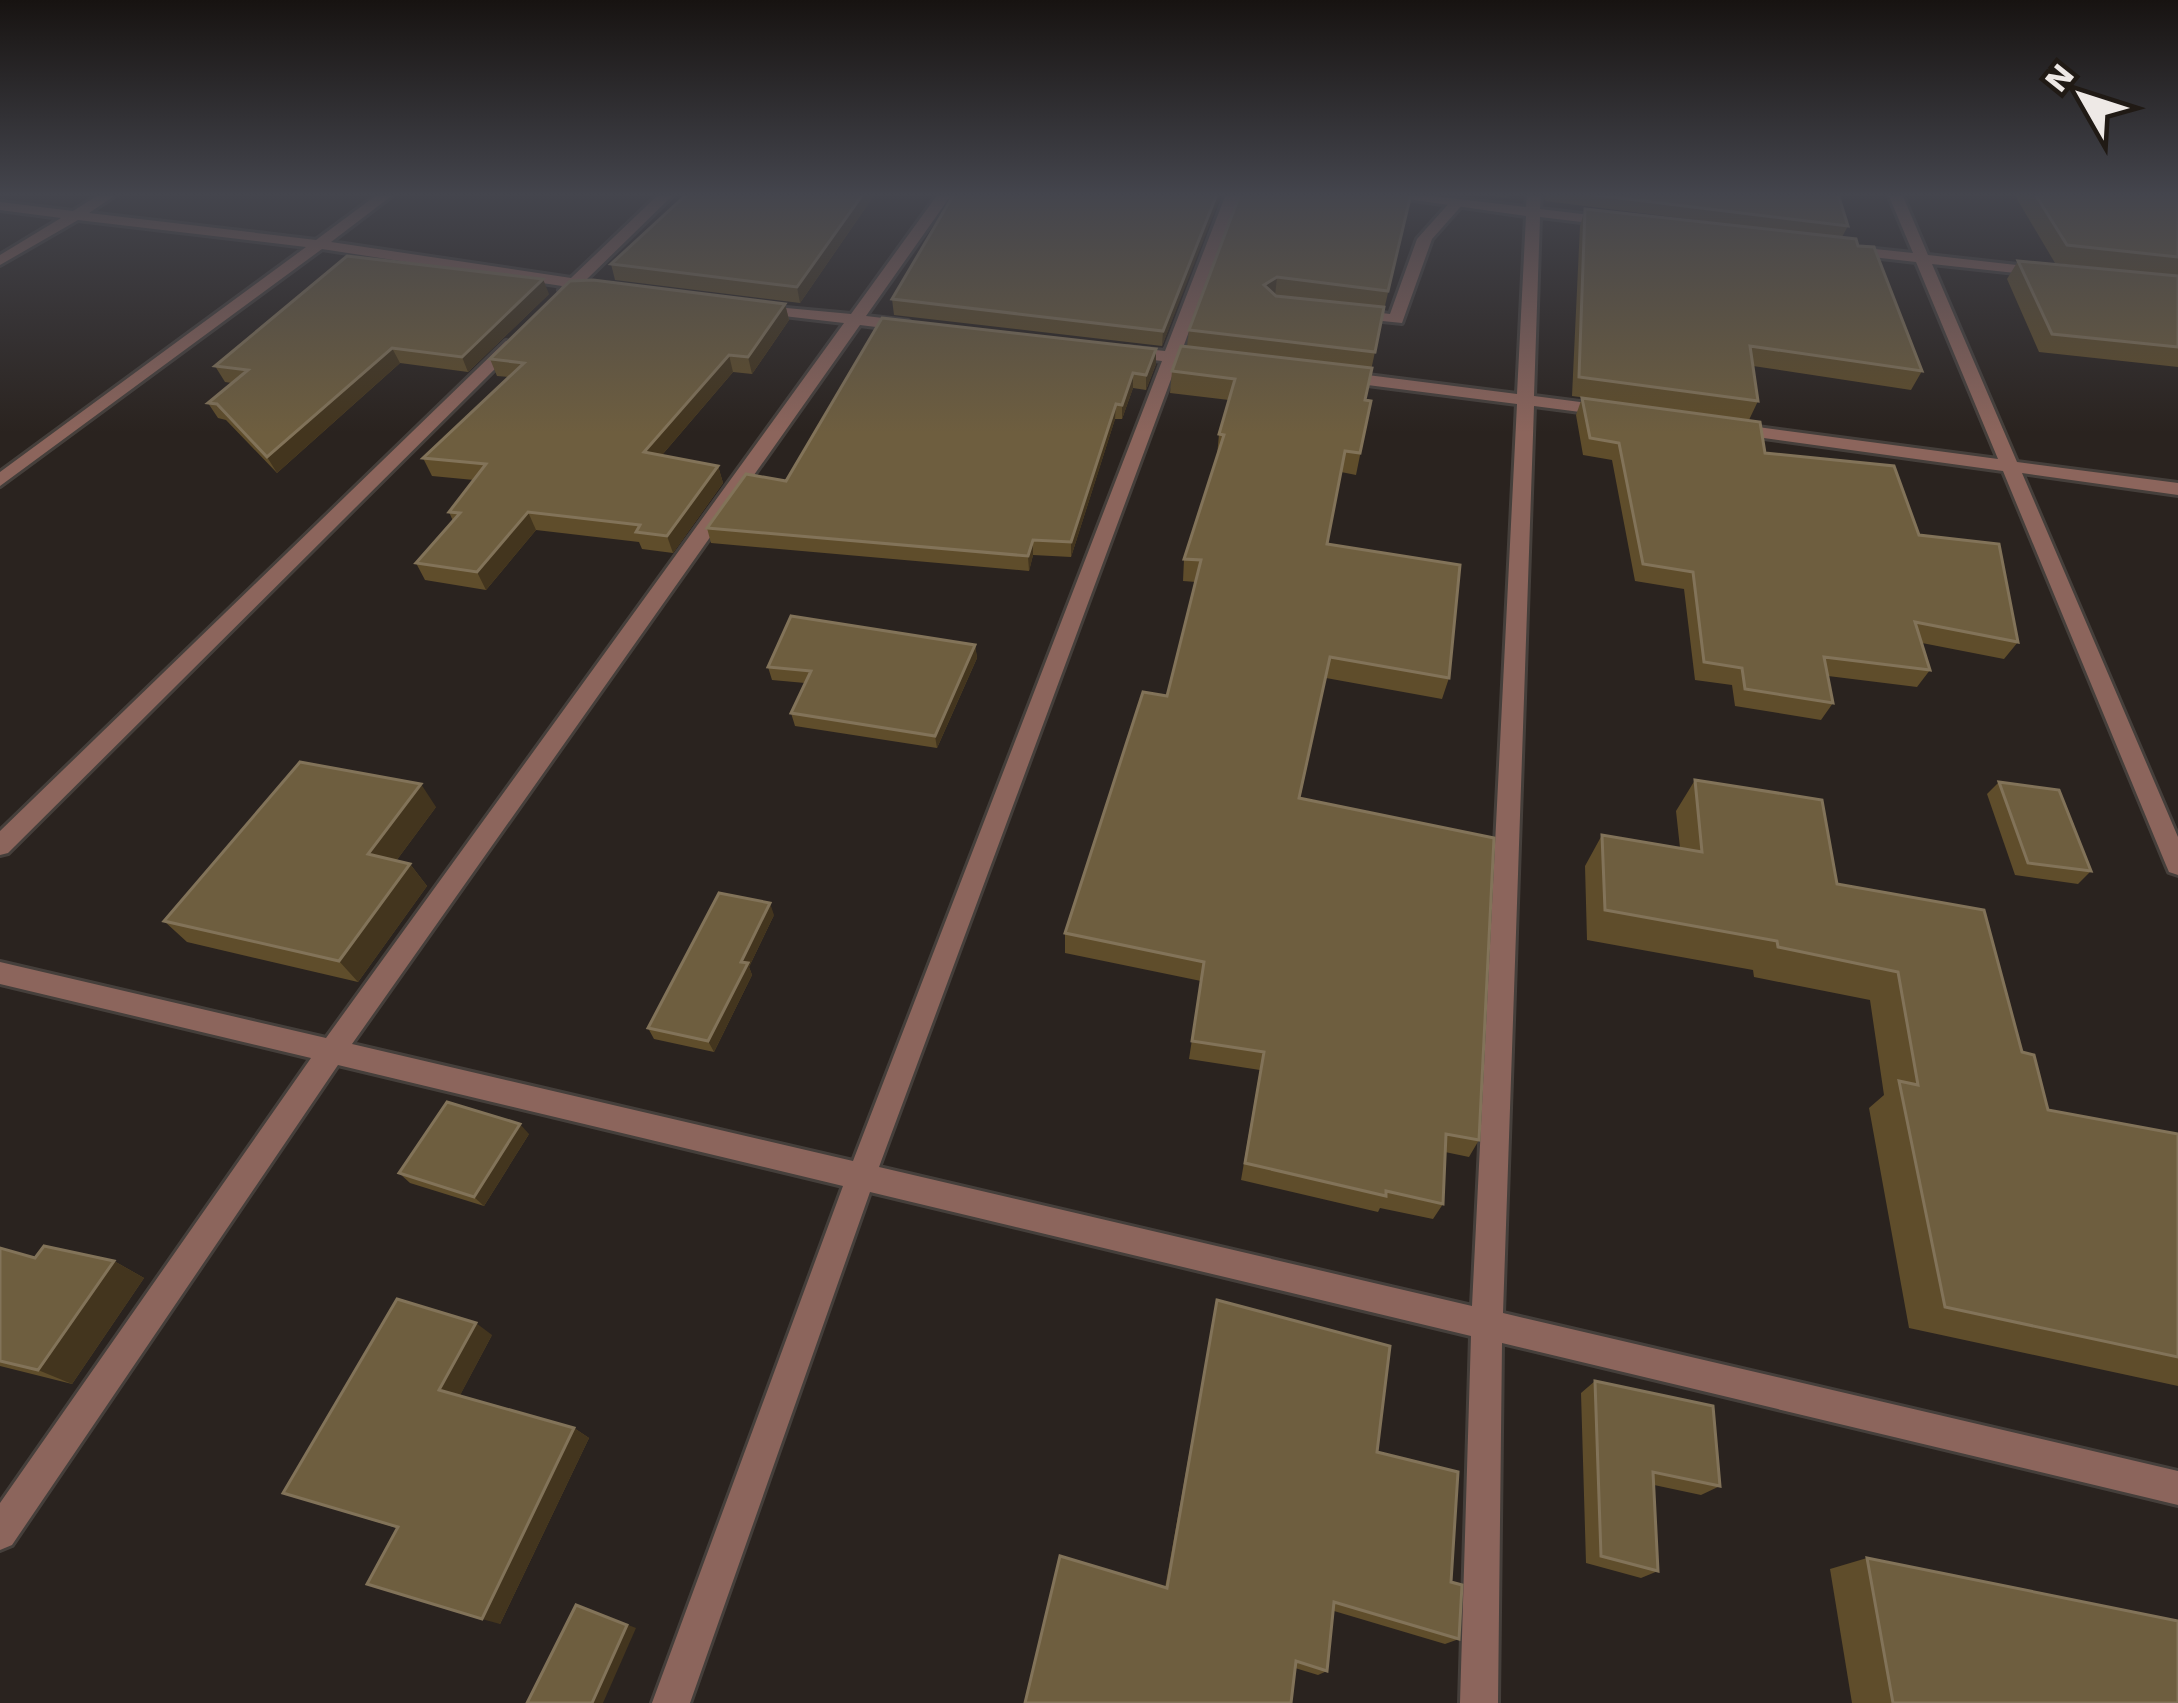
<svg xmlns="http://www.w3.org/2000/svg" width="2178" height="1703" font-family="'Work Sans',sans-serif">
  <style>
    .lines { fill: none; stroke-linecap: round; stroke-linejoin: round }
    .service-casing { stroke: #453f3b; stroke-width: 6 }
    .minor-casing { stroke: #453f3b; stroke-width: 6 }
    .service { fill: #8c655c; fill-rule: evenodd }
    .minor { fill: #8c655c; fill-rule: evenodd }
    .wall { fill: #5f4d2b }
    .shaded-wall { fill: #43351e }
    .building { fill: #6e5e3f; stroke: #827359; stroke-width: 3 }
  </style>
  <rect width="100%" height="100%" fill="#2a231f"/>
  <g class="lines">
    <g class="service-casing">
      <polygon id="service" points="1452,200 1464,203 1432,239 1402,323 1343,317 1343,311 1349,309 1390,314 1417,239"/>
    </g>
    <g class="minor-casing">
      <g id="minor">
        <polygon points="100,194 117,194 89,213 316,240 378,194 394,194 331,242 571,278 659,194 674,194 585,281 603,284 606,287 598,292 577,288 567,295 559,290 562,286 322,249 0,486 0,472 306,247 78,220 0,265 0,255 61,218 0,210 0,202 73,211"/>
        <polygon points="938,194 952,194 866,316 908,321 916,326 908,331 860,325 352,1044 853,1161 1162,361 1127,357 1119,352 1127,347 1165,351 1226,194 1240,194 1181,353 1214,361 1206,366 1177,363 879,1167 1472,1306 1517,404 1336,381 1328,376 1336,371 1517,394 1526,216 1372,194 1415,194 1526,207 1527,194 1541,194 1540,209 1615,218 1622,222 1615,226 1540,217 1534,396 1611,406 1620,411 1611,416 1534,406 1503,1313 2178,1471 2178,1505 1502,1343 1498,1703 1460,1703 1471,1336 870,1192 690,1703 652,1703 843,1186 338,1065 12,1545 0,1550 0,1503 311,1058 0,984 0,962 326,1038 844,323 758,313 753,311 753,305 851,314"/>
        <polygon points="1888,194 1902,194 1928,255 2044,268 2051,272 2044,276 1932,264 2017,462 2178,483 2178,495 2022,473 2178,837 2178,875 2169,872 2166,865 2003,471 1728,433 1719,428 1728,423 1998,459 1916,262 1846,254 1839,250 1846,246 1913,253"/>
        <polygon points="506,341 520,344 8,853 0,855 0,831"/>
      </g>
    </g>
    <use href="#service" class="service"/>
    <use href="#minor" class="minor"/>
  </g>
  <g class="wall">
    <polygon points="875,194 800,303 615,280 611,264"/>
    <polygon points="954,194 1220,194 1162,346 894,315 892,299"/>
    <polygon points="1411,194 1384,310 1367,389 1365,400 1371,401 1356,475 1341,472 1327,544 1449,678 1442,699 1326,678 1300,798 1479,1140 1469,1157 1445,1152 1443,1204 1433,1219 1380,1208 1378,1212 1241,1180 1260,1070 1189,1059 1201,981 1065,953 1065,933 1167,696 1196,582 1183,581 1184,559 1217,456 1219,434 1229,400 1170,393 1172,371 1187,346 1189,330"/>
    <polygon points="1476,194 1509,194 1508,198"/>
    <polygon points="1544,194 1838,194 1848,226 1842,237 1858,246 1922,371 1911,390 1753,366 1758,401 1749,420 1572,396 1580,226 1585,209 1760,228 1545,201"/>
    <polygon points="2014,194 2178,194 2178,367 2039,352 2007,279 2018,261 2154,274 2055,263"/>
    <polygon points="549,294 468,372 400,363 277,473 226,420 218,418 208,403 232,383 225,382 215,366"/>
    <polygon points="785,304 789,320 752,374 733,372 662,455 718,466 723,483 673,553 642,549 639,542 536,530 486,590 425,580 416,563 453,521 449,512 474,480 432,476 423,458 509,377 497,376 490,359"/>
    <polygon points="1156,364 1146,390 1133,388 1122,419 1115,419 1071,557 1033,555 1029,571 711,543 707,528 786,481"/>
    <polygon points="1582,398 1765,453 1919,535 2018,642 2004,659 1922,643 1930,670 1917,687 1828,676 1833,703 1821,720 1735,706 1732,685 1695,680 1684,589 1635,581 1612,460 1583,455 1576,415"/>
    <polygon points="975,645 977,658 937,748 795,726 791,713 805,683 772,680 768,667"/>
    <polygon points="1695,780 1837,884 2022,1052 2048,1110 2178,1134 2178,1386 1909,1328 1869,1108 1884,1095 1870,1000 1754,977 1753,970 1587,940 1585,866 1602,835 1680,848 1676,811"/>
    <polygon points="1999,782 2091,871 2078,884 2015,875 1987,794"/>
    <polygon points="436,807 396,861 410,864 427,886 358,982 187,942 164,921"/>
    <polygon points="774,915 749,967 752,975 714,1052 654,1039 648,1028"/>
    <polygon points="529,1134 484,1206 410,1183 399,1173"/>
    <polygon points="0,1248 35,1258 114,1261 144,1278 72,1384 0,1366"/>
    <polygon points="1217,1300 1377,1452 1451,1582 1459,1639 1445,1644 1334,1611 1327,1671 1318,1675 1295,1668 1165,1588"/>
    <polygon points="492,1335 460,1395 574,1428 589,1438 500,1624 397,1528 283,1493"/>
    <polygon points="1595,1381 1720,1486 1701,1495 1654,1485 1658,1571 1641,1578 1586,1563 1581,1393"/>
    <polygon points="1867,1558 2178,1703 1852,1703 1830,1569"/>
  </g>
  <g class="shaded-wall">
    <polygon points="863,194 875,194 800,303 797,287"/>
    <polygon points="1217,194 1220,194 1220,198 1162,346 1163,331"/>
    <polygon points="1277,277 1275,296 1264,285"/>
    <polygon points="543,279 549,294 468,372 462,357"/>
    <polygon points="785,304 789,320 752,374 748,357"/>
    <polygon points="392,348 400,363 277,473 267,457"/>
    <polygon points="1156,349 1156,364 1146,390 1146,375"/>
    <polygon points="729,355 733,372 650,469 644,452"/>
    <polygon points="1133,373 1133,388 1122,419 1122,405"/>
    <polygon points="1116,404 1115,419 1071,557 1071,542"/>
    <polygon points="718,466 723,483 673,553 667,536"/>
    <polygon points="528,512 536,530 486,590 477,572"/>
    <polygon points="1033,540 1033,555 1029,571 1028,556"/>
    <polygon points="975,645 977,658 937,748 935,736"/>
    <polygon points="421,784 436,807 385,876 368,854"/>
    <polygon points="410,864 427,886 358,982 339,961"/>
    <polygon points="770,903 774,915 749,967 752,975 714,1052 708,1041 741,962"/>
    <polygon points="520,1124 529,1134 484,1206 474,1197"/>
    <polygon points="114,1261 144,1278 72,1384 38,1370"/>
    <polygon points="476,1323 492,1335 457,1401 439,1390"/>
    <polygon points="574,1428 589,1438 500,1624 482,1619"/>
    <polygon points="576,1605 636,1628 603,1703 592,1703"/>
  </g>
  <g class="building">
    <polygon points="687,194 863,194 797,287 611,264"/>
    <polygon points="954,194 1217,194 1163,331 892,299"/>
    <polygon points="1240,194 1411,194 1388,291 1277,277 1264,285 1276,296 1384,307 1375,352 1189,330"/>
    <polygon points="1587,194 1838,194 1848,226"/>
    <polygon points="2035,194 2178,194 2178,257 2067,245"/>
    <polygon points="1585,209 1856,239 1858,246 1874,247 1922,371 1750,346 1758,401 1579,377"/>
    <polygon points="347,256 543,279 462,357 392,348 267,457 217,404 208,403 248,370 215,366"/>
    <polygon points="2018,261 2178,276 2178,347 2052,334"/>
    <polygon points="593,280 785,304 748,357 729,355 644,452 718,466 667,536 636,532 640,525 528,512 477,572 416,563 460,513 449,512 486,464 423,458 524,363 490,359 570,281"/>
    <polygon points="882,318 1156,349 1146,375 1133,373 1122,405 1116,404 1071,542 1033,540 1028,556 707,528 746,474 786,481"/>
    <polygon points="1181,346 1372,368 1365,400 1371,401 1360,453 1345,451 1327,544 1460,565 1449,678 1330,657 1299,798 1494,838 1479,1140 1446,1134 1443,1204 1386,1191 1386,1196 1245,1163 1264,1052 1192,1041 1204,962 1065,933 1143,692 1167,696 1201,560 1184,559 1224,435 1219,434 1235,379 1172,371"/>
    <polygon points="1582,398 1760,422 1765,453 1894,466 1919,535 1999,544 2018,642 1915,622 1930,670 1824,657 1833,703 1745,689 1742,668 1704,662 1693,572 1643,564 1619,443 1590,438"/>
    <polygon points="791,616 975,645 935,736 791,713 811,671 768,667"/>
    <polygon points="300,762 421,784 368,854 410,864 339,961 164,921"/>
    <polygon points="1695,780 1822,800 1837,884 1984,910 2022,1052 2034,1055 2048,1110 2178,1134 2178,1357 1945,1307 1899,1081 1918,1085 1898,972 1778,947 1777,941 1605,910 1602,835 1702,852"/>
    <polygon points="1999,782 2059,790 2091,871 2028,863"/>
    <polygon points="719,893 770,903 741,962 748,963 708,1041 648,1028"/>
    <polygon points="447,1102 520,1124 474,1197 399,1173"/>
    <polygon points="44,1246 114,1261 38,1370 0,1361 0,1248 35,1258"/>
    <polygon points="397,1299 476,1323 439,1390 574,1428 482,1619 367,1584 398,1527 283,1493"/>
    <polygon points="1217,1300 1390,1346 1377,1452 1458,1472 1451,1582 1462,1585 1459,1639 1334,1602 1327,1671 1296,1661 1291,1703 1025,1703 1060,1556 1167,1588"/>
    <polygon points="1595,1381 1713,1406 1720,1486 1653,1472 1658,1571 1601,1556"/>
    <polygon points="1867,1558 2178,1621 2178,1703 1893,1703"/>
    <polygon points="576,1605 627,1625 592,1703 527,1703"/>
  </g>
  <linearGradient id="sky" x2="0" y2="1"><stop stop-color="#171311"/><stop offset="0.45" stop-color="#44454d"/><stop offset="1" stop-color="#44454d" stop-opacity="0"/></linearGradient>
  <rect width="2178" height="433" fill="url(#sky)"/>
  <g transform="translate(2082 96) rotate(309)" stroke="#201a15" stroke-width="9" paint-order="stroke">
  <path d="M0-9L21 45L0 30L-21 45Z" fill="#eee9e6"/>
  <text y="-18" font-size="33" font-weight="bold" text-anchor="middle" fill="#eee9e6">N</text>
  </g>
</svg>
